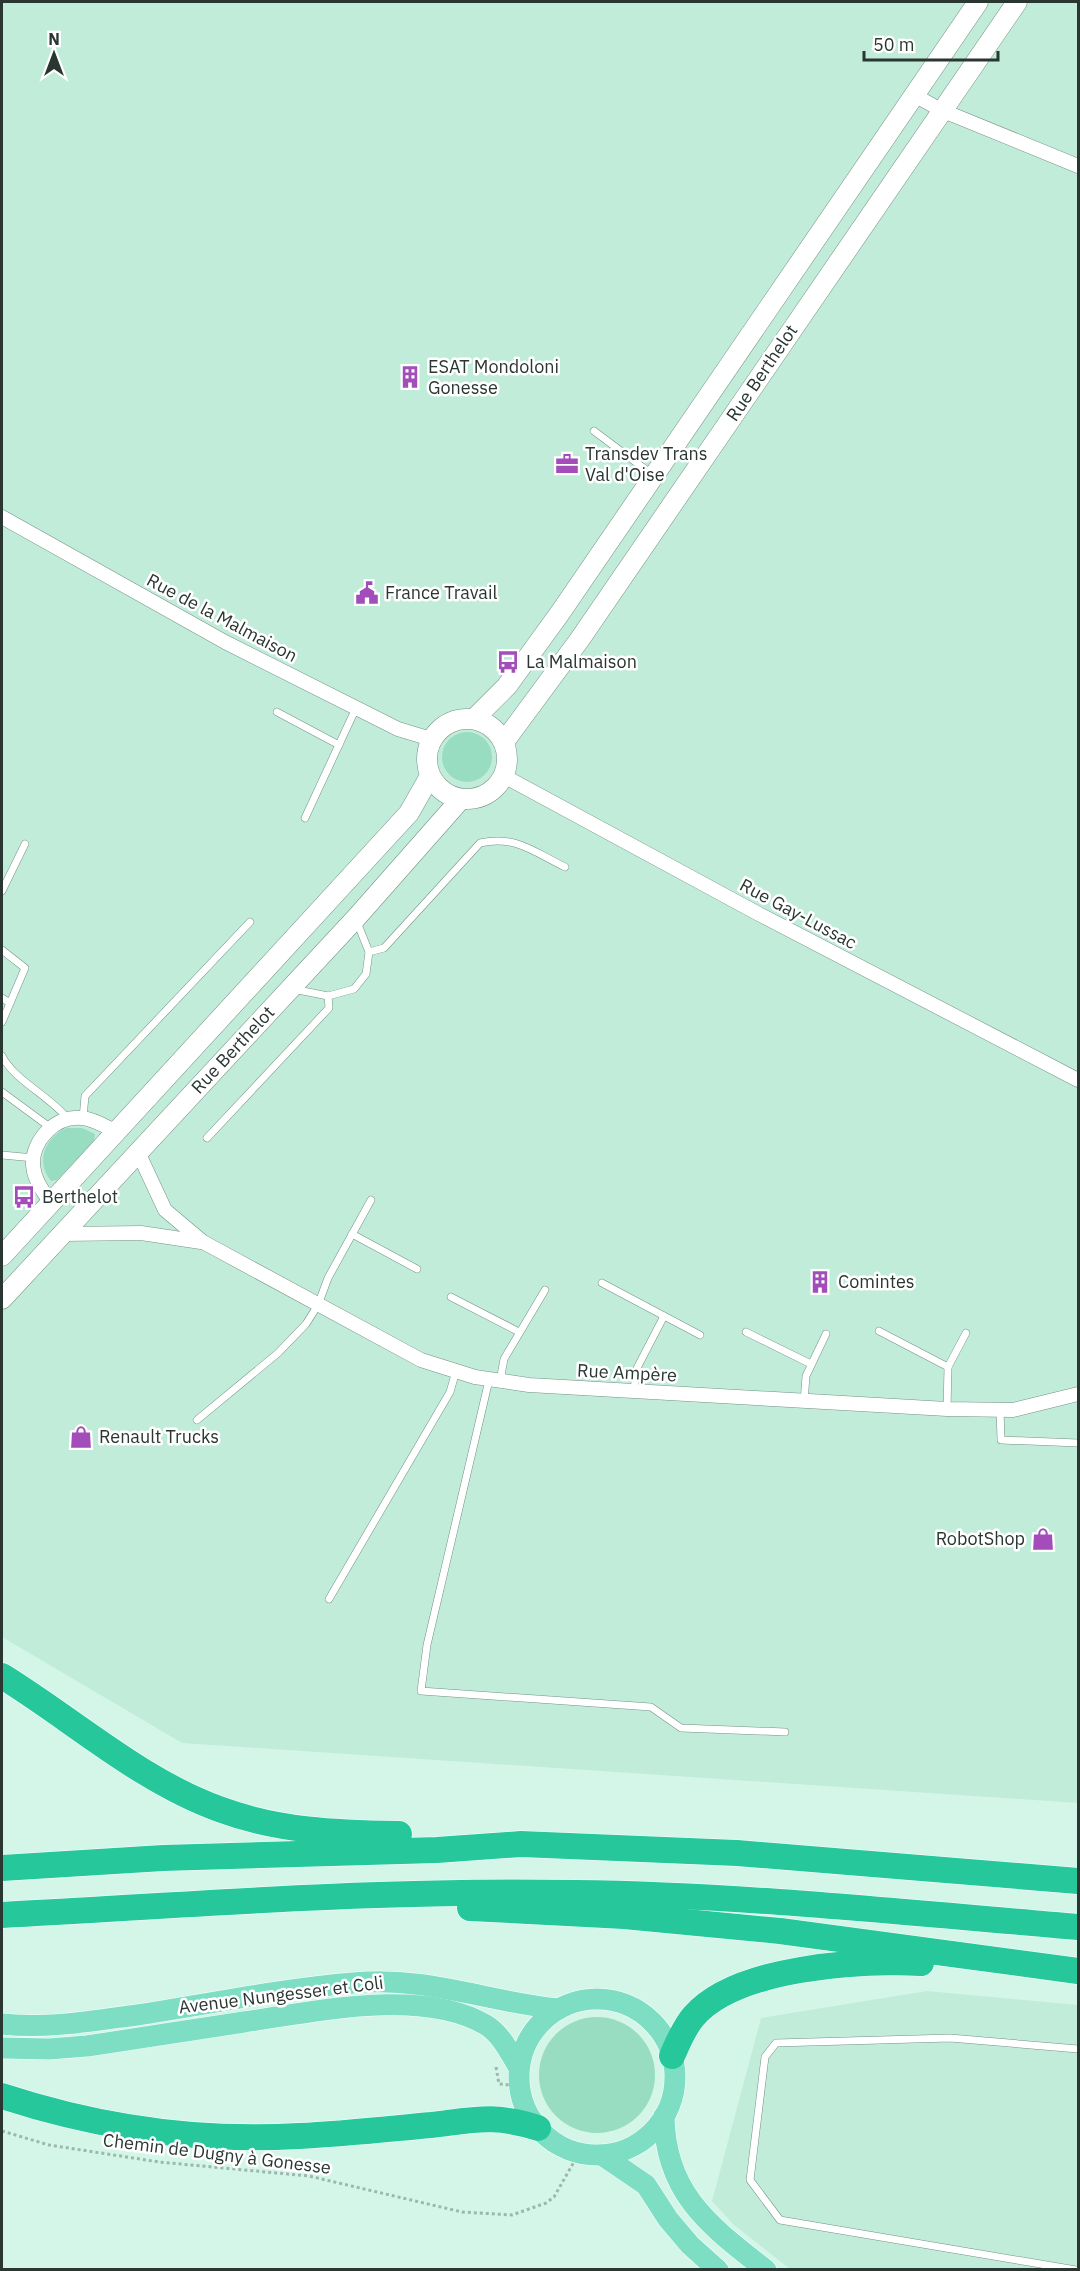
<svg xmlns="http://www.w3.org/2000/svg" width="1080" height="2271" font-family="'IBM Plex Sans',sans-serif">
  <style>
    .built { fill: #c2ecda }
    .green { fill: #98ddc2 }
    .lines { fill: none; stroke-linecap: round; stroke-linejoin: round }
    .lane-casing { stroke: #739285; stroke-width: 8 }
    .street-casing { stroke: #739285; stroke-width: 15 }
    .secondary-casing { stroke: #739285; stroke-width: 21 }
    .primary-casing { stroke: #fff; stroke-width: 22 }
    .highway-casing { stroke: #fff; stroke-width: 27 }
    .path { stroke: #9cb7ac; stroke-width: 3; stroke-dasharray: 3 3; stroke-linecap: butt }
    .lane { stroke: #fff; stroke-width: 7 }
    .street { stroke: #fff; stroke-width: 14 }
    .secondary { stroke: #fff; stroke-width: 20 }
    .primary { stroke: #7ddec3; stroke-width: 21 }
    .highway { stroke: #26c89b; stroke-width: 26 }
    .labels { text-anchor: middle; stroke-width: 5; stroke-linejoin: round; paint-order: stroke }
    .poi-label { font-size: 18px; fill: #293631; stroke: #fff; text-anchor: start }
    .street-label { font-size: 18px; fill: #293631; stroke: #fff }
  </style>
  <rect width="100%" height="100%" fill="#d4f6e8"/>
  <g class="built">
    <polygon points="2,2 1078,2 1078,1803 182,1743 2,1637"/>
    <polygon points="927,1991 1078,2005 1078,2269 790,2269 733,2224 712,2201 761,2018"/>
  </g>
  <g class="green">
    <circle cx="467" cy="757" r="25"/>
    <path d="M66,1128H82L95,1134L94,1141L57,1180L51,1181C35,1161 45,1138 66,1128Z"/>
    <circle cx="597" cy="2075" r="58"/>
  </g>
  <g class="lines">
    <g class="lane-casing">
      <g id="lane">
        <polyline points="594,431 653,475"/>
        <polyline points="277,712 339,745"/>
        <polyline points="305,818 356,708"/>
        <polyline points="2,891 25,844"/>
        <polyline points="2,950 25,968 2,1022"/>
        <path d="M369,952L384,948L480,843C516,835 534,852 565,867"/>
        <polyline points="293,989 328,996 354,989 366,974 369,952 357,922"/>
        <polyline points="2,998 10,1003"/>
        <path d="M2,1056C15,1081 50,1096 68,1119"/>
        <polyline points="2,1092 51,1128"/>
        <polyline points="83,1118 85,1096 250,922"/>
        <polyline points="207,1138 329,1008 328,996"/>
        <polyline points="2,1155 34,1158"/>
        <polyline points="352,1234 417,1269"/>
        <polyline points="602,1283 700,1335"/>
        <polyline points="451,1297 519,1332"/>
        <polyline points="879,1331 948,1367 947,1409"/>
        <polyline points="746,1332 811,1364"/>
        <polyline points="948,1367 966,1333"/>
        <polyline points="489,1380 427,1645 421,1691 651,1707 681,1728 785,1732"/>
        <polyline points="500,1381 504,1359 545,1290"/>
        <polyline points="634,1392 636,1370 664,1316"/>
        <polyline points="804,1402 806,1376 826,1334"/>
        <polyline points="1000,1410 1001,1440 1078,1443"/>
        <polyline points="197,1420 278,1353 306,1324 318,1305 328,1278 371,1200"/>
        <polyline points="329,1599 450,1392 456,1371"/>
        <polyline points="1076,2270 780,2220 750,2180 765,2057 776,2043 950,2038 1078,2049"/>
      </g>
    </g>
    <g class="street-casing">
      <g id="street">
        <polyline points="914,95 941,110 1078,166"/>
        <polyline points="2,517 225,642 398,729 431,739"/>
        <polyline points="504,776 757,913 1078,1080"/>
        <polyline points="138,1152 165,1210 203,1242 421,1360 475,1377 529,1385 947,1409 1013,1410 1078,1394"/>
        <path d="M51,1203C43,1191 34,1180 33,1165C32,1140 56,1115 82,1118C94,1119 106,1127 117,1132"/>
        <polyline points="63,1234 141,1233 201,1242"/>
      </g>
    </g>
    <g class="secondary-casing">
      <g id="secondary">
        <circle cx="467" cy="759" r="40"/>
        <polyline points="474,719 507,686 560,613 978,2"/>
        <polyline points="504,742 580,639 1017,2"/>
        <polyline points="2,1256 409,813 430,776"/>
        <polyline points="2,1299 356,918 461,799"/>
      </g>
    </g>
    <g class="primary-casing">
      <g id="primary">
        <circle cx="597" cy="2077" r="78"/>
        <path d="M2,2024C47,2029 92,2021 137,2015C209,2004 281,1989 353,1983C430,1976 486,2002 559,2009"/>
        <path d="M2,2048L49,2049L87,2046C139,2038 192,2030 244,2022C314,2012 422,1987 486,2025C501,2034 510,2053 519,2068"/>
        <path d="M664,2116C665,2194 710,2226 766,2270"/>
        <polyline points="602,2155 646,2185 668,2219 690,2245 718,2270"/>
      </g>
    </g>
    <g class="highway-casing">
      <g id="highway">
        <path d="M2,1676C72,1719 141,1781 219,1809C278,1831 337,1833 399,1834"/>
        <polyline points="2,1868 163,1858 437,1850 521,1844 737,1853 1078,1881"/>
        <polyline points="470,1908 624,1916 780,1931 1078,1971"/>
        <path d="M2,1915C192,1905 384,1889 576,1893C743,1895 912,1913 1078,1927"/>
        <path d="M672,2056C678,2043 684,2027 694,2016C737,1967 859,1960 921,1963"/>
        <path d="M2,2096C97,2127 198,2142 299,2136C343,2134 387,2129 431,2125C474,2120 495,2114 538,2128"/>
      </g>
    </g>
    <g class="path">
      <polyline points="496,2067 499,2084 510,2085"/>
      <polyline points="2,2131 49,2145 159,2162 309,2176 462,2212 512,2215 546,2203 554,2197 579,2153"/>
    </g>
    <use href="#lane" class="lane"/>
    <use href="#street" class="street"/>
    <use href="#secondary" class="secondary"/>
    <use href="#primary" class="primary"/>
    <use href="#highway" class="highway"/>
  </g>
  <defs>
    <g id="building-bare" transform="scale(1.8)"><path d="M-4-6H4V6H1V3H-1V6H-4ZM-2.5-4.3h1.7v1.8h-1.7ZM.8-4.3h1.7v1.8H.8ZM-2.5-1h1.7V.8h-1.7ZM.8-1h1.7V.8H.8Z" fill="#a34dbb" stroke="#fff" stroke-width="2.5" paint-order="stroke"/></g>
    <g id="office-bare" transform="scale(1.8)"><path d="M-6-3h4V-5.5h4V-3h4V5H-6ZM-1-4.5V-3h2v-1.5ZM-6 0V1H6V0Z" fill="#a34dbb" stroke="#fff" stroke-width="2.5" paint-order="stroke"/></g>
    <g id="civic-bare" transform="scale(1.8)"><path d="M-.6-6.5H3V-4.5H.6V-3L4-1V1h2V6H-6V1h2V-1L-.6-3ZM-1.2 2.5V6h2.4V2.5Z" fill="#a34dbb" stroke="#fff" stroke-width="2.5" paint-order="stroke"/></g>
    <g id="bus-bare" transform="scale(1.8)"><path d="M-5-6H5V4H4V6H2V4H-2V6H-4V4H-5ZM-3.5-4V0h7V-4ZM-3.5 1.2v1.5H-2V1.2ZM2 1.2v1.5H3.5V1.2Z" fill="#a34dbb" stroke="#fff" stroke-width="2.5" paint-order="stroke"/></g>
    <g id="shop-bare" transform="scale(1.8)"><path d="M-5-2.5h2.3a2.7 3.5 0 0 1 5.4 0H5L5.5 6h-11ZM-1.5-2.5h3a1.5 2.3 0 0 0-3 0Z" fill="#a34dbb" stroke="#fff" stroke-width="2.5" paint-order="stroke"/></g>
  </defs>
  <g fill-rule="evenodd">
    <use href="#building-bare" x="410" y="377"/>
    <use href="#office-bare" x="567" y="464"/>
    <use href="#civic-bare" x="367" y="593"/>
    <use href="#bus-bare" x="508" y="662"/>
    <use href="#bus-bare" x="24" y="1197"/>
    <use href="#building-bare" x="820" y="1282"/>
    <use href="#shop-bare" x="81" y="1437"/>
    <use href="#shop-bare" x="1043" y="1539"/>
  </g>
  <g class="labels">
    <g class="poi-label">
      <text x="428" y="373">ESAT Mondoloni<tspan x="428" dy="21">Gonesse</tspan></text>
      <text x="585" y="460">Transdev Trans<tspan x="585" dy="21">Val d'Oise</tspan></text>
      <text x="385" y="599">France Travail</text>
      <text x="526" y="668">La Malmaison</text>
      <text x="42" y="1203">Berthelot</text>
      <text x="838" y="1288">Comintes</text>
      <text x="99" y="1443">Renault Trucks</text>
      <text x="1025" y="1545" text-anchor="end">RobotShop</text>
    </g>
    <g class="street-label">
      <text transform="translate(762 373) rotate(-56)" y="6">Rue Berthelot</text>
      <text transform="translate(222 618) rotate(28)" y="6">Rue de la Malmaison</text>
      <text transform="translate(798 914) rotate(28)" y="6">Rue Gay-Lussac</text>
      <text transform="translate(233 1050) rotate(-47)" y="6">Rue Berthelot</text>
      <text transform="translate(627 1373) rotate(3)" y="6">Rue Ampère</text>
      <text transform="translate(281 1995) rotate(-7)" y="6">Avenue Nungesser et Coli</text>
      <text transform="translate(217 2154) rotate(7)" y="6">Chemin de Dugny à Gonesse</text>
    </g>
  </g>
  <rect width="1080" height="2271" fill="none" stroke="#293631" stroke-width="6"/>
  <g transform="translate(54 54)" stroke="#ffffff" stroke-width="4.5" paint-order="stroke">
  <path d="M0-4.5L10 22L0 15L-10 22Z" fill="#293631"/>
  <text y="-9" font-size="16" font-weight="bold" text-anchor="middle" fill="#293631">N</text>
  </g>
  <path d="M864 51v9h134v-9" fill="none" stroke="#293631" stroke-width="3"/>
  <text x="873" y="51" font-size="18" fill="#293631" stroke="#ffffff" stroke-width="4.5" paint-order="stroke">50 m</text>
</svg>
